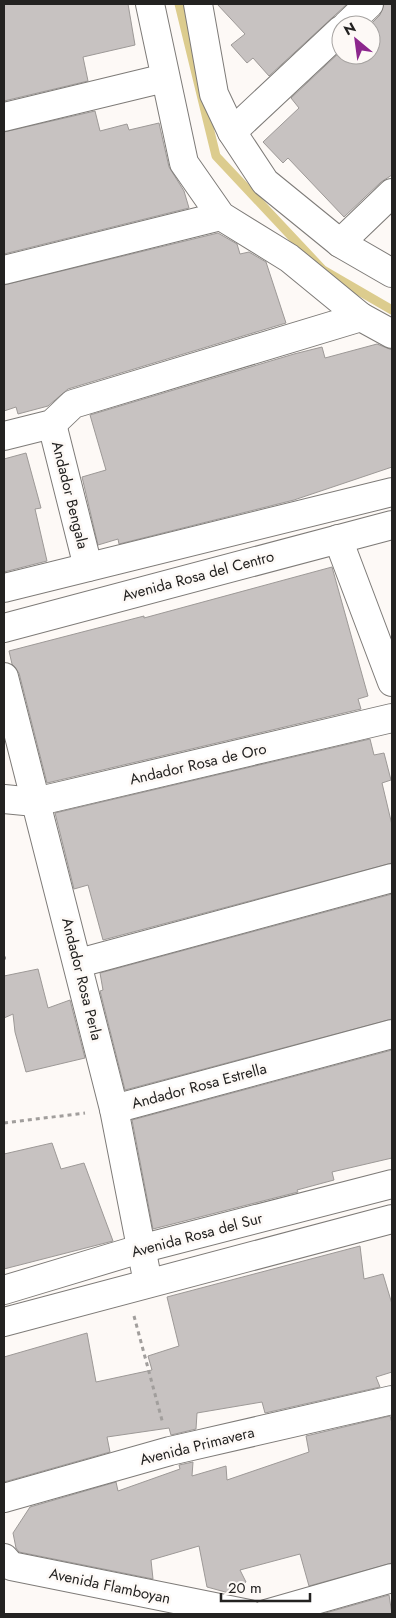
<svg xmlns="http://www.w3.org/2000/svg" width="396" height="1618" font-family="Jost,sans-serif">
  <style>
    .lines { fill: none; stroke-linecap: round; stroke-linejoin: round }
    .stream { stroke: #dccc8e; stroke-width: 9 }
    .building { fill: #c7c2c1; stroke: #9d9997 }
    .street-casing { stroke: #7e7b78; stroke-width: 30 }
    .secondary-casing { stroke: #7e7b78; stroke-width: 30 }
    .path { stroke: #a19e9c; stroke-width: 3; stroke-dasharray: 4 4; stroke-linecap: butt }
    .street { stroke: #fff; stroke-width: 28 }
    .secondary { stroke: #fff; stroke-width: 28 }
    .labels { text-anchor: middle; stroke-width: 5; stroke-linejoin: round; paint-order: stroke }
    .street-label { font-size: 15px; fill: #232221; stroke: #fdf9f6 }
  </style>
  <rect width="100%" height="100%" fill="#fdf9f6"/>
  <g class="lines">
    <polyline class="stream" points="179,4 216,156 323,270 392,310"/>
  </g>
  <g class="building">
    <polygon points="4,4 128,4 135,45 83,57 88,81 4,101"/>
    <polygon points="217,4 347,4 269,76 253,58 247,63 231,45 245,34"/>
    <polygon points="384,4 392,4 392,175 381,182 344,217 288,158 283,163 263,142 299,108 291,98 341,51 341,55 371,55 370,25 380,15"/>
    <polygon points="95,111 100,131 127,124 129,130 159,123 169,167 184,191 189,208 4,254 4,132"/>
    <polygon points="218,233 237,244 240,254 249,252 266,262 286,323 68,389 48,406 18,414 16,407 4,411 4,285"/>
    <polygon points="377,344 392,350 392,467 294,500 119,544 118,539 98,545 82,477 106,470 90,415 294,354 322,347 325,358"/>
    <polygon points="26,453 41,508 35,509 47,561 4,572 4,459"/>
    <polygon points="332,567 368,696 358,699 361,709 47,783 19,673 12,664 9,651 144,616 144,618"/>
    <polygon points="370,739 374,755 384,753 391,780 382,783 392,825 392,863 103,940 88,885 74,889 55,813"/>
    <polygon points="392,894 392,1019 125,1090 100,991 103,990 100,973"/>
    <polygon points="38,969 48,1008 70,1000 85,1058 26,1072 15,1032 13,1014 4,1018 4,976"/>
    <polygon points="392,1050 392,1158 332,1172 334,1180 297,1190 298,1192 153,1229 132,1120"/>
    <polygon points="52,1143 61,1169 84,1163 113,1241 4,1269 4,1154"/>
    <polygon points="360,1246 364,1279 383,1274 392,1304 392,1372 376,1377 380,1387 265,1413 262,1402 197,1413 196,1429 171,1435 169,1428 107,1437 110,1452 4,1482 4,1357 87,1333 96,1382 152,1370 148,1356 179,1346 167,1297"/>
    <polygon points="390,1416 392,1423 392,1563 309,1586 300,1554 240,1570 246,1582 229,1593 207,1587 199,1546 151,1560 153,1579 19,1552 16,1548 13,1533 30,1507 116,1482 118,1491 180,1469 179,1465 193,1462 192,1476 226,1466 227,1480 309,1452 306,1436"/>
    <polygon points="389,1595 392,1614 322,1614"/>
  </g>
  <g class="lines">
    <g class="street-casing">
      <g id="street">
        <polyline points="150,4 184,163 221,216 289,258 361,317 392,334"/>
        <polyline points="198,4 214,94 232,132 265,182 340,243 392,273"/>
        <polyline points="347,25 369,4"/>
        <polyline points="4,117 165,78"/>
        <polyline points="232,132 341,30"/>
        <polyline points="340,243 392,193"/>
        <polyline points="4,270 221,216"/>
        <polyline points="52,424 88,567"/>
        <polyline points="4,436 52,424 73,404 361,317"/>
        <polyline points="338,539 392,682"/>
        <polyline points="4,677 114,1109 148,1283"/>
        <polyline points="4,799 35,802 392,718"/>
        <polyline points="79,963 392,878"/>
        <polyline points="114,1109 392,1034"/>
        <polyline points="4,1290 140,1249 392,1184"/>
        <polyline points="4,1322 392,1219"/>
        <polyline points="4,1498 170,1451 392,1400"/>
        <polyline points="4,1558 11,1566 249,1614"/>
        <polyline points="266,1614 392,1578"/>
      </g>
    </g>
    <g class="secondary-casing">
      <g id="secondary">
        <polyline points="4,588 392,492"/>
        <polyline points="4,628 392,525"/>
      </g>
    </g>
    <g class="path">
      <polyline points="4,958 6,958"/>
      <polyline points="4,1123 85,1113"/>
      <polyline points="134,1316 163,1424"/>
    </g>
    <use href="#street" class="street"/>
    <use href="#secondary" class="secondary"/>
  </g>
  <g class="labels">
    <g class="street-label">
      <text transform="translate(70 495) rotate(76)" y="5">Andador Bengala</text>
      <text transform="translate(198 576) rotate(-15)" y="5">Avenida Rosa del Centro</text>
      <text transform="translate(198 764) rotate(-13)" y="5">Andador Rosa de Oro</text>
      <text transform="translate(82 979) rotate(76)" y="5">Andador Rosa Perla</text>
      <text transform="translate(199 1086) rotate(-15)" y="5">Andador Rosa Estrella</text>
      <text transform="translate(197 1235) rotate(-15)" y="5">Avenida Rosa del Sur</text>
      <text transform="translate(197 1446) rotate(-14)" y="5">Avenida Primavera</text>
      <text transform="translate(110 1586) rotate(12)" y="5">Avenida Flamboyan</text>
    </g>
  </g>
  <rect width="396" height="1618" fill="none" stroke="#232221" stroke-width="10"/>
  <g transform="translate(356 40) rotate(331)"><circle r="24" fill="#fdf9f6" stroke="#a6a3a1"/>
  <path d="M0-4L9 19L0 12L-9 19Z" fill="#8c278d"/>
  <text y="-8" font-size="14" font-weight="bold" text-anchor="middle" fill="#232221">N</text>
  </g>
  <path d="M221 1593v8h89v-8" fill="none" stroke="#232221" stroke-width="2.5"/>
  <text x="228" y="1593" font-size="15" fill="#232221" stroke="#fdf9f6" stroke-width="4" paint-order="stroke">20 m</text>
</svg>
